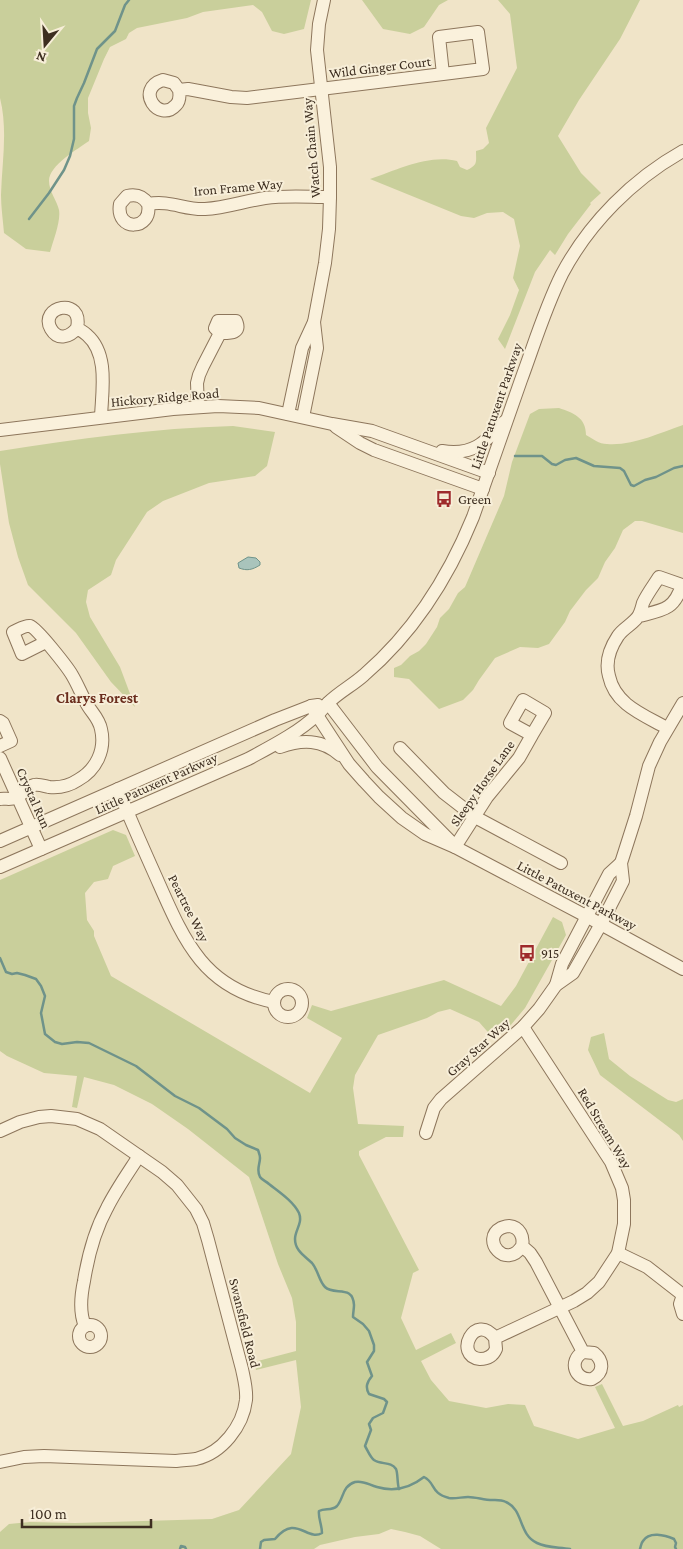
<svg xmlns="http://www.w3.org/2000/svg" width="683" height="1549" font-family="'Crimson Pro',serif">
  <style>
    .green { fill: #c9cf9b }
    .water { fill: #a9c4bc; stroke: #6f938a }
    .lines { fill: none; stroke-linecap: round; stroke-linejoin: round }
    .stream { stroke: #6f938a; stroke-width: 2.5 }
    .minor-casing { stroke: #8d765c; stroke-width: 14 }
    .minor { stroke: #faf1dc; stroke-width: 12 }
    .labels { text-anchor: middle; stroke-width: 4; stroke-linejoin: round; paint-order: stroke }
    .street-label { font-size: 14px; fill: #3d2e20; stroke: #f7eed8 }
    .poi-label { font-size: 14px; fill: #3d2e20; stroke: #f7eed8; text-anchor: start }
    .neighbourhood-label { font-size: 15px; font-weight: bold; fill: #6b2e1e; stroke: #f7eed8 }
  </style>
  <rect width="100%" height="100%" fill="#f0e4c8"/>
  <g class="green">
    <path d="M0,0H311L304,29L284,34L272,31L262,12L253,5L203,12L187,18L137,28L129,33L126,39L110,47L104,59L88,98V113L91,128L89,141C78,149 49,165 49,181C49,191 57,201 59,210C61,221 53,241 50,252L26,249L4,233C3,221 1,207 1,195C2,162 8,130 0,98Z"/>
    <polygon points="362,0 448,0 439,5 424,27 410,34 383,29"/>
    <path d="M498,0H640L620,39L579,100L558,136L581,173L601,193L590,203L591,204L568,234L555,255L550,250L535,272L505,349L498,339L510,315L519,290L513,278L520,246L514,219L503,212L487,213L474,218L461,216L370,179C397,170 429,154 457,161L460,167L467,170C478,165 476,162 476,151L483,149L489,143L486,128L517,68L510,14Z"/>
    <path d="M559,408C573,413 586,417 586,435C593,439 599,444 607,444C633,446 659,433 683,425V533L642,521H635L623,530L615,548L605,562L598,578L586,590L570,611L565,622L549,644L538,648L520,647L495,658L479,680L473,690L463,700L439,709L409,679L394,677V668L401,665L410,656L419,651L426,644L437,627L440,618L449,609L458,593L465,587L504,496L512,462L530,414L539,409Z"/>
    <path d="M233,426L275,432L267,466L255,476L209,483L163,501L147,512L116,560L111,575L88,590L86,602L90,617L120,667L135,707L111,682L76,633L28,585L18,557L9,523L0,464V451C78,439 154,428 233,426Z"/>
    <polygon points="113,830 126,835 135,856 113,866 108,879 94,882 85,893 87,920 94,931 94,936 111,976 310,1093 342,1038 307,1018 312,1005 331,1011 444,980 501,1006 516,986 553,917 562,922 566,935 525,1008 510,1026 494,1039 479,1022 450,1009 438,1012 427,1018 378,1035 355,1075 353,1088 358,1124 404,1126 403,1137 386,1137 359,1151 359,1155 419,1270 413,1273 401,1318 416,1350 451,1333 456,1343 421,1361 431,1380 449,1401 486,1408 508,1404 525,1405 534,1426 578,1439 615,1428 595,1387 602,1384 623,1426 643,1421 678,1405 679,1407 683,1405 683,1549 441,1549 420,1536 405,1532 391,1529 379,1534 355,1537 320,1545 314,1549 0,1549 0,1532 9,1524 30,1522 75,1523 212,1519 239,1510 291,1454 301,1407 296,1360 256,1370 254,1362 296,1351 296,1322 292,1298 278,1264 249,1177 188,1129 152,1104 114,1085 84,1077 77,1108 72,1107 77,1076 44,1073 7,1056 0,1051 0,880"/>
    <polygon points="604,1033 609,1059 630,1076 668,1100 676,1102 683,1099 683,1141 679,1135 600,1075 588,1050 591,1037"/>
  </g>
  <path class="water" d="M248,557L256,558L260,562V565C252,570 247,571 239,568L238,563Z"/>
  <g class="lines">
    <g class="stream">
      <polyline points="29,219 49,193 64,170 70,156 74,139 74,106 77,98 84,83 97,49 115,31 125,5 129,0"/>
      <polyline points="515,456 542,456 552,464 556,465 565,460 576,458 594,466 620,468 624,471 631,485 634,486 645,480 656,477 674,468 683,466"/>
      <path d="M0,958L6,972L12,974L17,973L25,975L36,979L41,986L45,996L41,1013L45,1034L55,1042L62,1044L77,1042L89,1043L136,1066L175,1096L199,1108L227,1129L235,1138L246,1145L258,1150C259,1153 260,1155 260,1158C260,1164 256,1170 260,1177C262,1180 266,1181 269,1184C279,1192 293,1201 299,1213C303,1223 295,1230 295,1239C295,1251 305,1256 312,1263C318,1270 319,1281 325,1287C334,1296 353,1284 354,1305C354,1309 353,1313 353,1317L363,1324L369,1331L374,1345V1351L367,1362L372,1376C367,1382 365,1387 369,1394L384,1399L387,1402L383,1413L373,1418L369,1424L371,1430L365,1446C368,1451 370,1457 374,1460C381,1465 391,1461 396,1469C398,1473 397,1483 399,1489"/>
      <polyline points="180,1549 181,1546 185,1547 186,1549"/>
      <path d="M260,1549L261,1542L264,1540L275,1539C296,1513 307,1542 322,1533C322,1525 318,1518 319,1511C325,1508 332,1511 337,1506C344,1498 342,1486 355,1482C363,1480 369,1485 377,1487C394,1492 410,1488 424,1477C436,1483 430,1493 449,1498C455,1499 462,1497 468,1497C477,1497 486,1501 495,1500C499,1500 502,1500 506,1502C524,1510 518,1534 537,1543C547,1548 559,1547 570,1549"/>
      <path d="M640,1549C641,1546 641,1543 643,1541C649,1531 665,1535 674,1539L676,1543L675,1547L676,1549"/>
    </g>
    <g class="minor-casing">
      <g id="minor">
        <path d="M179,90C180,96 180,101 176,105C159,124 134,89 163,80L174,83L179,90L188,89L231,97L247,98L443,74L439,37L478,32L483,69L443,74"/>
        <path d="M148,204C143,196 137,194 127,196L120,204C115,232 153,231 148,204C171,200 184,210 205,209C225,208 245,201 265,198C287,195 309,197 330,197"/>
        <path d="M77,328C84,296 38,306 51,329C58,341 70,337 77,328C80,330 84,332 87,335C109,354 102,391 101,417"/>
        <path d="M198,407L197,383L199,375L203,366L220,333C229,333 242,334 236,321H218L215,328L220,333"/>
        <polyline points="288,414 302,348 314,322 325,263 329,229 330,197 330,167 317,50 319,24 324,0"/>
        <polyline points="303,417 317,348 314,322"/>
        <polyline points="336,427 360,443 374,450 483,489"/>
        <polyline points="0,430 173,409 218,406 259,408 332,424 372,431 489,473"/>
        <path d="M442,451C472,456 485,443 504,422"/>
        <path d="M639,616C663,610 674,610 682,585L659,577C654,585 647,594 643,603C642,607 641,611 639,615C635,623 623,628 618,636C610,648 605,662 609,676C615,705 644,715 667,728"/>
        <polyline points="328,703 377,767 452,843"/>
        <polyline points="311,706 349,764 364,781 379,797 402,818 425,834 455,847 586,916 683,969"/>
        <polyline points="0,721 3,723 11,741 0,746"/>
        <path d="M280,747C302,739 322,739 340,755"/>
        <polyline points="400,748 444,793 475,817 561,863"/>
        <polyline points="0,758 41,849"/>
        <path d="M118,789C130,819 143,848 156,877C183,938 202,988 274,1002"/>
        <path d="M0,799C5,798 10,800 15,798C22,796 26,787 34,785C39,784 44,786 49,787C59,788 69,786 78,780C96,770 106,750 101,729C99,719 93,714 88,706C82,696 78,685 72,675C68,668 37,628 30,626C25,625 18,630 13,632L22,654L46,642"/>
        <polyline points="0,841 275,720 311,706 318,705"/>
        <polyline points="455,847 487,797 519,758 532,735 510,723 523,700 545,713 532,735"/>
        <path d="M0,867L248,759C272,746 298,733 318,714C322,710 325,706 328,703C339,692 353,685 364,675C414,632 449,576 473,517C489,471 505,426 521,380C534,345 545,308 562,274C589,223 633,179 683,151"/>
        <polyline points="556,985 562,964 609,874 621,863"/>
        <circle cx="288" cy="1003" r="14"/>
        <path d="M0,1131L20,1122L39,1117L51,1116L77,1119L100,1129L162,1172L177,1185L196,1209L203,1223L208,1240L242,1369C244,1379 247,1389 246,1400C243,1426 222,1453 196,1459C190,1460 183,1460 176,1461L44,1456L24,1457L0,1462"/>
        <polyline points="426,1133 434,1108 441,1099 523,1027 539,1009 556,985 573,973 601,924 623,881 621,863 636,816 649,766 660,742 683,703"/>
        <path d="M522,1246C524,1237 520,1227 509,1226C505,1226 504,1227 501,1228C480,1239 506,1271 522,1246L530,1253L536,1262L583,1352C568,1361 575,1381 592,1379C604,1373 604,1361 594,1353L583,1352"/>
        <polyline points="618,1253 647,1267 683,1295"/>
        <polyline points="683,1295 680,1304 683,1314"/>
        <circle cx="90" cy="1336" r="11"/>
        <path d="M85,1326C79,1312 81,1295 84,1281C88,1256 95,1230 107,1208C116,1190 128,1173 139,1156"/>
        <path d="M495,1338L496,1349C493,1356 488,1359 480,1359C453,1356 475,1311 495,1338L574,1301L587,1293L599,1282L618,1253L624,1224V1200L622,1188L611,1162L523,1027"/>
      </g>
    </g>
    <use href="#minor" class="minor"/>
  </g>
  <defs>
    <g id="bus-bare" transform="scale(1.35)"><path d="M-5-6H5V4H4V6H2V4H-2V6H-4V4H-5ZM-3.5-4V0h7V-4ZM-3.5 1.2v1.5H-2V1.2ZM2 1.2v1.5H3.5V1.2Z" fill="#9e2a2b" stroke="#f7eed8" stroke-width="2.5" paint-order="stroke"/></g>
  </defs>
  <g fill-rule="evenodd">
    <use href="#bus-bare" x="444" y="499"/>
    <use href="#bus-bare" x="527" y="953"/>
  </g>
  <g class="labels">
    <g class="street-label">
      <text transform="translate(380 67) rotate(-7)" y="5">Wild Ginger Court</text>
      <text transform="translate(311 148) rotate(-95)" y="5">Watch Chain Way</text>
      <text transform="translate(238 187) rotate(-5)" y="5">Iron Frame Way</text>
      <text transform="translate(165 397) rotate(-5)" y="5">Hickory Ridge Road</text>
      <text transform="translate(496 406) rotate(-71)" y="5">Little Patuxent Parkway</text>
      <text transform="translate(156 783) rotate(-24)" y="5">Little Patuxent Parkway</text>
      <text transform="translate(482 783) rotate(-55)" y="5">Sleepy Horse Lane</text>
      <text transform="translate(34 798) rotate(66)" y="5">Crystal Run</text>
      <text transform="translate(577 895) rotate(28)" y="5">Little Patuxent Parkway</text>
      <text transform="translate(189 908) rotate(63)" y="5">Peartree Way</text>
      <text transform="translate(478 1047) rotate(-42)" y="5">Gray Star Way</text>
      <text transform="translate(605 1128) rotate(59)" y="5">Red Stream Way</text>
      <text transform="translate(245 1323) rotate(76)" y="5">Swansfield Road</text>
    </g>
    <g class="poi-label">
      <text x="458" y="504">Green</text>
      <text x="541" y="958">915</text>
    </g>
    <g class="neighbourhood-label">
      <text x="97" y="703">Clarys Forest</text>
    </g>
  </g>
  <g transform="translate(45 45) rotate(198)" stroke="#f7eed8" stroke-width="4" paint-order="stroke">
  <path d="M0-4L9 19L0 12L-9 19Z" fill="#3d2e20"/>
  <text y="-8" font-size="14" font-weight="bold" text-anchor="middle" fill="#3d2e20">N</text>
  </g>
  <path d="M22 1519v8h129v-8" fill="none" stroke="#3d2e20" stroke-width="2.5"/>
  <text x="30" y="1519" font-size="15" fill="#3d2e20" stroke="#f7eed8" stroke-width="4" paint-order="stroke">100 m</text>
</svg>
